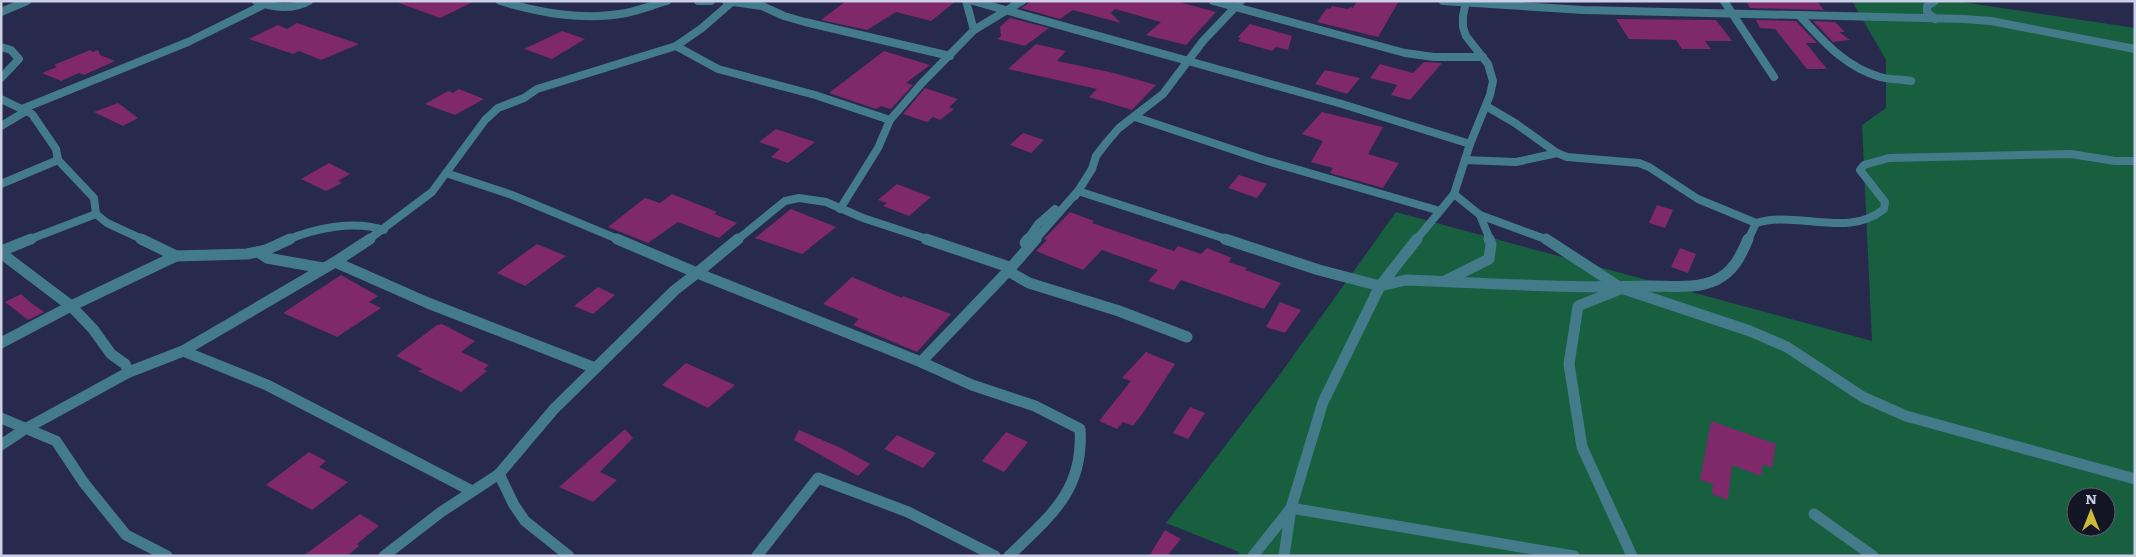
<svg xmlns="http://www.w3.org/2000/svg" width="2136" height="557" font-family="Literata,serif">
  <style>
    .green { fill: #175f3e; fill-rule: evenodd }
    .building { fill: #7f286a }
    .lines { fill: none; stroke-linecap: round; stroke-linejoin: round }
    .street-far1 { stroke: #437b8b; stroke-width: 8 }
    .street { stroke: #437b8b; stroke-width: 11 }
  </style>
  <rect width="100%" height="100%" fill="#27294d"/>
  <path class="green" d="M1852,1H1955L2135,28V556H1237L1239,552L1166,523L1278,377L1396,212L1872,341L1862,125L1886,108V60ZM2076,497H2106V527H2076Z"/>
  <g class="building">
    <polygon points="400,1 475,1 440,18 399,3"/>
    <polygon points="846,1 956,1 931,21 896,12 867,30 821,20"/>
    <polygon points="1032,1 1175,1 1216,12 1186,45 1146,35 1161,22 1115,9 1111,13 1121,23 1073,10 1060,19 1021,8"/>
    <polygon points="1357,1 1399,1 1378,37 1317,22 1327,8 1330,9 1332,6 1348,9 1350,7 1353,8"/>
    <polygon points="1746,1 1817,1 1824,10 1750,8"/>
    <polygon points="1010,18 1049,28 1025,46 997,39 1001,36 1000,27"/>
    <polygon points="1616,19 1716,20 1732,41 1705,41 1711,49 1682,49 1676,40 1629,39"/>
    <polygon points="1756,20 1796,21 1817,43 1806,43 1827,69 1807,69 1775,29 1760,28"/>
    <polygon points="1813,21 1835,22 1845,32 1839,32 1850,40 1833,42"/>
    <polygon points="297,23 359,44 321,60 299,51 293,54 249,39 278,25 287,29"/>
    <polygon points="1250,24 1292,36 1288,50 1276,47 1272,51 1238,41 1241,38 1238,37"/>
    <polygon points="562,31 585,39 552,59 524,49"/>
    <polygon points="1036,44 1066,51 1057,61 1114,73 1156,85 1132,110 1089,97 1097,89 1008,69"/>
    <polygon points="90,50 93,52 98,50 100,55 115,61 84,75 79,73 61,81 42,73 57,67 54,65"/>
    <polygon points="884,51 930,65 906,83 913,85 891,109 881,106 876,109 829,93"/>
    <polygon points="1424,62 1442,63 1410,100 1391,95 1397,85 1370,78 1380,64 1413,73"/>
    <polygon points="1325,70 1343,74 1360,78 1347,94 1315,84"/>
    <polygon points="925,88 958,99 949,107 954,109 940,120 933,117 927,122 903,114"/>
    <polygon points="459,89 484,99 455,115 425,104 448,91 453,93"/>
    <polygon points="118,103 138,118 123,126 94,112"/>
    <polygon points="1322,112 1383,127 1368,154 1399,163 1383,188 1330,173 1333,168 1311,162 1323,141 1302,134"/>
    <polygon points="776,129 815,142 788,163 771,157 780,149 759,142"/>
    <polygon points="1023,133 1044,140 1031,153 1010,145"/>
    <polygon points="329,163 350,174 338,181 342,183 326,191 301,179"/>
    <polygon points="1239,175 1267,184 1257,198 1228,188"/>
    <polygon points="897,184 931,197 909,216 883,206 887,203 878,200"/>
    <polygon points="672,194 717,212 714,214 737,223 719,238 678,222 648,243 608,227 645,198 660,203"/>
    <polygon points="1657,205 1673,210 1665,228 1649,223"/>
    <polygon points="791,209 836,227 802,254 755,238"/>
    <polygon points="1070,212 1094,221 1092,223 1174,251 1178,246 1201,254 1207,248 1232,258 1228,262 1247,268 1245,270 1281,283 1264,309 1181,280 1174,290 1148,281 1158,270 1102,250 1083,270 1036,251 1047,240 1044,239"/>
    <polygon points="537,244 566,256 525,286 497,273"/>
    <polygon points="1680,248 1696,254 1688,273 1671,267"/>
    <polygon points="341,275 378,296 369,302 381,308 337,337 283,313"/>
    <polygon points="852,277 902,298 903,296 951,314 917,352 853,325 859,319 823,304"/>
    <polygon points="598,287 615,295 593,314 574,306"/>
    <polygon points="21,294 30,302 44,312 28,320 5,302"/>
    <polygon points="1280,302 1301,310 1285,333 1266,327"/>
    <polygon points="442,324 475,341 461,352 489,365 484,369 487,371 461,392 418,371 422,369 396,356 437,325"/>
    <polygon points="1146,352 1175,364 1145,410 1133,426 1123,422 1117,429 1099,421 1131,381 1122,378"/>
    <polygon points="686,363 735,385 708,408 662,385"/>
    <polygon points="1190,407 1205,413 1188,439 1173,433"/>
    <polygon points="1711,421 1776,444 1772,468 1763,464 1761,476 1732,465 1728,500 1712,494 1713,484 1700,480"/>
    <polygon points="625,429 633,438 600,472 617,480 593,502 559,487"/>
    <polygon points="799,430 841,448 870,464 858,476 794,440"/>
    <polygon points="1006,432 1028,442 1004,472 982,461"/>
    <polygon points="897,435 916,444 936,453 923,468 884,449"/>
    <polygon points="309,452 326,461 319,467 348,482 312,510 266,485"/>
    <polygon points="360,514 379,526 357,544 359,546 347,556 303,556"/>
    <polygon points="1165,530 1181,539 1167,556 1149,556"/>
  </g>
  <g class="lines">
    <g class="street-far1">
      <path d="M256,1C273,8 293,10 309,1"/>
      <path d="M500,1C541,13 583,21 626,13C640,10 653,5 667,1"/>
      <polyline points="698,1 711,1"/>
      <polyline points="726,1 762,6 784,16 805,22 950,56"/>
      <polyline points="966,1 974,30"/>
      <polyline points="973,1 1342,104 1470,144 1454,194 1440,211 1264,160 1135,117"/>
      <polyline points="1213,1 1405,53 1434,57 1483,57"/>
      <polyline points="1443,1 1583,10 1964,19 1991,21 2135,49"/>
      <polyline points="1466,1 1463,16 1463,27 1466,36 1488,64 1493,81 1490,95 1470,144"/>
      <polyline points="1724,1 1774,77"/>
      <polyline points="1935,1 1927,6 1927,12 1935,19"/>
      <polyline points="1,12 27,1"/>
      <path d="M1799,15C1823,41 1845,67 1880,77C1890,80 1901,79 1911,81"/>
      <polyline points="676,46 718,69 815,95 890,120"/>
      <polyline points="1,47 11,50 19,59 1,78"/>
      <polyline points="1,99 32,114 56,149 58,160 94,198 96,214 107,223 144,240"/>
      <polyline points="1486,106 1515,123 1557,153 1567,157 1639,163 1649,167 1698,199 1756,223"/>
      <polyline points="22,109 188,42 263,5"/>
      <polyline points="1,126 26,111"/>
      <polyline points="1465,160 1516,162 1557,153"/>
      <polyline points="446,173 512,195 620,240"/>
      <polyline points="1,184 58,160"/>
      <polyline points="1454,194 1480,215 1548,240"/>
      <polyline points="1075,196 1092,169 1096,156 1106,143 1119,128 1163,94 1203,41 1241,1"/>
      <polyline points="840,209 878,148 890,120 922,83 974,30 1022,1"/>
      <polyline points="1480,215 1490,240"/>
      <polyline points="28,240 96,214"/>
      <path d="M287,240C316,228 354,220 384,230"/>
      <polyline points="368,240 432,192 485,120 498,108 524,98 537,89 676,46 702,28 733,1"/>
      <polyline points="737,240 785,201 799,198 826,202 863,218 930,240"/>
      <polyline points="1027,240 1038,224 1055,209"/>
      <polyline points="1035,240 1078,191 1229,240"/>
      <polyline points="1416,240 1440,211"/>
      <path d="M1748,240L1756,223C1796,210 1848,239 1884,209L1885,202L1860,170L1864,165L1889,158L2071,154L2115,161H2135"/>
    </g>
    <g class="street">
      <polyline points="617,239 697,273 738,239"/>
      <polyline points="926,239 1009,267"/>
      <path d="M1225,239L1319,270L1380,286L1406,280C1488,283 1570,289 1652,286C1673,286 1697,289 1716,280C1733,272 1741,256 1748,239"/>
      <polyline points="1546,239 1621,288 1750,331 1787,347 1863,397 1906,416 2135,479"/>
      <polyline points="1025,243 1028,239"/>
      <polyline points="1,251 31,239"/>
      <polyline points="258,252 267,258 323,268"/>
      <polyline points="1,253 71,306 93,329 111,354 125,364 129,372"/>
      <polyline points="176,256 247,254 266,250 290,239"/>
      <polyline points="335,262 428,303 595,368"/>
      <polyline points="1008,271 1036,239"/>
      <polyline points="1445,281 1489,259 1491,244 1489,239"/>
      <polyline points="1618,290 1578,306 1569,364 1582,447 1632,556"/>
      <polyline points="1,343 71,306 176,256 141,239"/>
      <polyline points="183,351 267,385 472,491"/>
      <polyline points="1,418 56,441 84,483 126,535 167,556"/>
      <polyline points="1,445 25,429 129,372 183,351 335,262 370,239"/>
      <polyline points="499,474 514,505 525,521 569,556"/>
      <polyline points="1814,514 1873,556"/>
      <polyline points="384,556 441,512 499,474 554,409 675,290 697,273 921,362"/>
      <polyline points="757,556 818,478 908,512 995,556"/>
      <path d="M1009,556C1050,516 1084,491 1080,429L1035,406L972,385L921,362L1008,271L1029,283L1119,311L1187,337"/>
      <polyline points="1253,556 1291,508 1323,402 1380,286 1417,239"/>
      <polyline points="1284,556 1291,508 1574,556"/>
    </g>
  </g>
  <rect width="2136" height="557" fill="none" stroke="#ccd0e7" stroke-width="5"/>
  <g transform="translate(2091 512)"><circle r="24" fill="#131424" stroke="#5d5f72"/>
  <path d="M0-4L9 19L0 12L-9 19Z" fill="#ceb837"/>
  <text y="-8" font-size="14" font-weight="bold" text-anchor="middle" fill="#ccd0e7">N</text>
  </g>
</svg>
